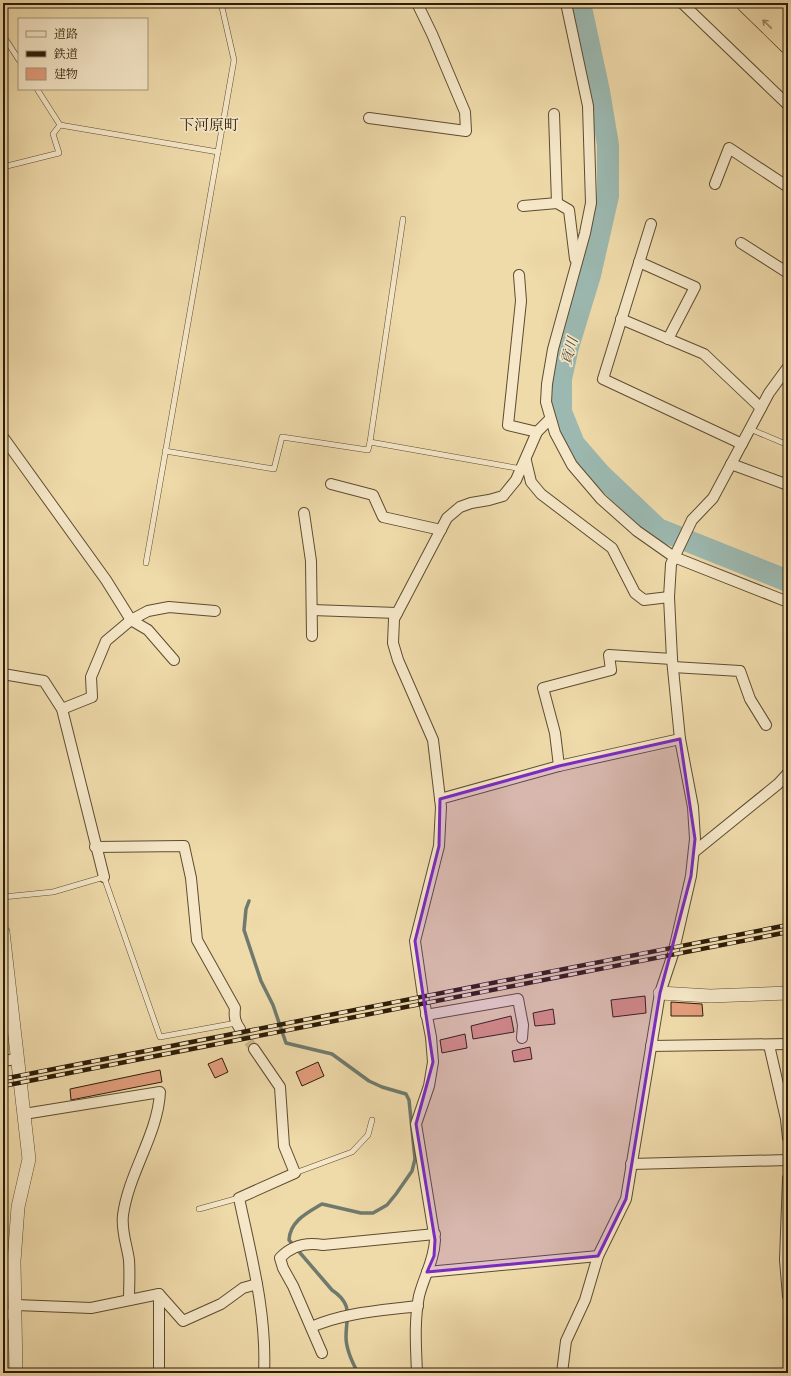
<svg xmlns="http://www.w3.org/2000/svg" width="791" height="1376" font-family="'EB Garamond','Noto Serif JP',serif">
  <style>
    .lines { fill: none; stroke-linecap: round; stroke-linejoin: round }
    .stream { stroke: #6f7a6d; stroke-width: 3.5 }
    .river { stroke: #9cb9b1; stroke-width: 22 }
    .building { fill: #e39d7c; stroke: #2c1c07 }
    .minor-tunnel { stroke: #c8b489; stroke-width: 10; stroke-dasharray: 10 5; stroke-linecap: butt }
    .service-casing { stroke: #5d4c30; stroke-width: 6 }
    .minor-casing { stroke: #5d4c30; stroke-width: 12 }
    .tertiary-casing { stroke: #5d4c30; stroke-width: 14 }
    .motorway-casing { stroke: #2c1c07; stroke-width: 20 }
    .service { stroke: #f5e7c8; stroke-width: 5 }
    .minor { stroke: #f5e7c8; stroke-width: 10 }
    .tertiary { stroke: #f5e7c8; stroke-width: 13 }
    .motorway { stroke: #efdaaa; stroke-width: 19 }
    .rail-casing { stroke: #2c1c07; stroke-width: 4.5 }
    .rail { stroke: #f5e7c8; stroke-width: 3; stroke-dasharray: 9; stroke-linecap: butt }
    .oneway { stroke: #978461 }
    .marked { fill: #7b2cbf; fill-opacity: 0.2; stroke: #7b2cbf; stroke-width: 3; stroke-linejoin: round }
    .labels { text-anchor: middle; stroke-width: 3.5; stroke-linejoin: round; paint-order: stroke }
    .water-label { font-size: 14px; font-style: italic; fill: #4e4b3a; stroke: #f5e7c8 }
    .quarter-label { font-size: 15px; fill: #2c1c07; stroke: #f5e7c8 }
  </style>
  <rect width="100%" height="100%" fill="#efdaaa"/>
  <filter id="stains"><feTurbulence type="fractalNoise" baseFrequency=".005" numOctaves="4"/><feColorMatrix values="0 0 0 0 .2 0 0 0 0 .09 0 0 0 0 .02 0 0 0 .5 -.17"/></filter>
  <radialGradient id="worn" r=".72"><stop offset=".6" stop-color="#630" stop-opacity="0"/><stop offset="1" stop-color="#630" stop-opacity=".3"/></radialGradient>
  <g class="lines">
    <path class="stream" d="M249,901L246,909L244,930L261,981L273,1005L286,1043L332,1054L369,1081L382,1087L406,1094L409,1100L415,1159L412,1171L396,1194L387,1205L373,1213H361L322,1204C307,1213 290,1221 289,1240L332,1290C354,1305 346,1316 346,1337C346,1350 352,1362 358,1373"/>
    <polyline class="river" points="580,3 599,91 608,145 608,196 590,275 568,347 561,379 561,412 574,444 600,474 658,529 788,581"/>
  </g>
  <g class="building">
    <polygon points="645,996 646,1013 613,1017 611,1000"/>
    <polygon points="671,1002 702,1004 703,1016 671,1016"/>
    <polygon points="553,1009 555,1024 535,1026 533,1013"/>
    <polygon points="511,1016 514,1032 473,1039 471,1026"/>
    <polygon points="465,1034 467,1048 442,1053 440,1040"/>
    <polygon points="530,1047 532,1059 514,1062 512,1051"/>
    <polygon points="222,1058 228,1072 215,1078 208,1064"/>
    <polygon points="318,1062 324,1076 302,1086 296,1072"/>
    <polygon points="160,1070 162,1082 71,1100 70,1089"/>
  </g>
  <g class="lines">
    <polyline class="minor-tunnel" points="240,1029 254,1049"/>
    <g class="service-casing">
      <g id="service">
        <polyline points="3,40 6,40 19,60"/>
        <polyline points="37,89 60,125 218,152"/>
        <polyline points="3,167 59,153 53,134 60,125"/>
        <polyline points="750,429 788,445"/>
        <polyline points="370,442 403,219"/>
        <polyline points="165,451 274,469 282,437 368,450 370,442 522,469"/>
        <polyline points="146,563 234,60 221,3"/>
        <polyline points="3,897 53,892 104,877 160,1037 236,1023"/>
        <polyline points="295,1173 352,1152 368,1135 372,1120"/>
        <polyline points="199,1209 239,1198"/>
      </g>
    </g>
    <g class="minor-casing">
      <g id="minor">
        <polyline points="566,3 588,106 591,203 585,233 553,349 547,384 546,402 555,433 572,465 601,499 637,531 674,557 788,602"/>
        <polyline points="682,3 788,105"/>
        <polyline points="554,114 557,203"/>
        <polyline points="369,118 466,131 465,112 432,34 417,3"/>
        <polyline points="715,184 729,148 788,187"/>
        <polyline points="523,206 557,203 569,210 575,259"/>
        <polyline points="651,224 603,379 742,444"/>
        <polyline points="741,243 788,273"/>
        <polyline points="639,262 695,287 668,339"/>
        <polyline points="519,275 521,301 508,425 537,432"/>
        <polyline points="621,319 704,354 761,408"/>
        <polyline points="3,437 106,580 131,620 148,630 174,660"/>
        <polyline points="526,461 531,482 541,494 612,548 635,593 644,600 669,597"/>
        <polyline points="731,464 788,485"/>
        <polyline points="331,484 373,495 383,517 441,530"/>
        <polyline points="304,513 311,561 312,636"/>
        <polyline points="312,610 397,613"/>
        <polyline points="673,667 740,671 750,699 766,725"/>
        <polyline points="3,674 44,681 62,709 104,877"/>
        <polyline points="62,709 92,697 91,677 106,641 131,620 148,611 169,607 215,611"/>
        <polyline points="559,766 555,733 543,688 611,670 609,655 672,659"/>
        <polyline points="440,799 559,766 680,739"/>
        <path d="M95,847L184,846L191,878L197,940L235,1008C234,1017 235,1022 240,1029"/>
        <polyline points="694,852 778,784 788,773"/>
        <polyline points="426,1015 518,999 523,1025 522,1038"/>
        <polyline points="769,1045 786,1119 788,1138"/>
        <polyline points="651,1046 788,1044"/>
        <path d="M254,1049L280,1087L284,1146L295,1173L239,1198C251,1255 267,1314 264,1373"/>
        <polyline points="3,1061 16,1059"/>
        <path d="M24,1114L160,1092C158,1134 129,1172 123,1215C121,1231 127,1245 129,1260C130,1273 129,1287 129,1300"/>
        <polyline points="631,1164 788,1160"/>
        <polyline points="788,1178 785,1260 788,1296"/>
        <polyline points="3,1262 14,1261"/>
        <polyline points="427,1272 598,1256"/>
        <polyline points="159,1294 159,1373"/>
        <polyline points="16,1305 91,1308 159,1294 183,1321 221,1304 243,1288 257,1284"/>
        <polyline points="3,1316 16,1312"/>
        <path d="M311,1327C347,1312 379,1311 418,1306"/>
        <path d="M322,1353L293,1286L283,1268L280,1258C292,1245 306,1242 323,1245L435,1234"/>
        <path d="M417,1373C416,1347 414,1322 419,1296C424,1276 434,1261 435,1240L416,1124L429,1086L433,1062L431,1037L423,996L415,941L439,846L441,807L433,740L398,660L393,643L394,619L447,518L460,507L471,503L489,500L503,496L516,480L537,432L550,419"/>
        <polyline points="562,1373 566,1341 585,1300 598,1256 626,1199 660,993 673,954 691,876 695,839 693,807 680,739 672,659 669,597 671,564 692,520 713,498 769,393 788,367"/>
      </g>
    </g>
    <g class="tertiary-casing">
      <g id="tertiary">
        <polyline points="3,932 29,1159 18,1207 14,1261 16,1373"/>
        <polyline points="660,993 710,996 788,993"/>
      </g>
    </g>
    <g class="motorway-casing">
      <g id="motorway">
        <polyline points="746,3 788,44"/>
        <polyline points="772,3 788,19"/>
      </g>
    </g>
    <use href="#service" class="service"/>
    <use href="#minor" class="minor"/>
    <use href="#tertiary" class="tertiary"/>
    <use href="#motorway" class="motorway"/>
    <g class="rail-casing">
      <g id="rail">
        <polyline points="3,1079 788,925"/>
        <polyline points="3,1086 788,932"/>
      </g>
    </g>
    <use href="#rail" class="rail"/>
  </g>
  <defs><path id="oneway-shaft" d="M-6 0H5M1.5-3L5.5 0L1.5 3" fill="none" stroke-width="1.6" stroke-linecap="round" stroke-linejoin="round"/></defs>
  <use class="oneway" href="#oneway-shaft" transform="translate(767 24) rotate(-136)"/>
  <path class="marked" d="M680,739L695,839L691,876L660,993L626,1199L598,1256L427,1272L434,1256L435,1240L416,1124L433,1062L415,941L439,846L440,799L559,766Z"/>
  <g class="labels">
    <g class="water-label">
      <text transform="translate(569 351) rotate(-74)" y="5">貢川</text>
    </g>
    <g class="quarter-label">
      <text x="209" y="130">下河原町</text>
    </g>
  </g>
  <rect width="791" height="1376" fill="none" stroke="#efdaaa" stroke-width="16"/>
  <rect x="4" y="4" width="783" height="1368" fill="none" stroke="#2c1c07" stroke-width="2"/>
  <rect x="8" y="8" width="775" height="1360" fill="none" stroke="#2c1c07"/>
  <rect x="18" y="18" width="130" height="72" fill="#f5e7c8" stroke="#a5967b"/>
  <rect x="26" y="31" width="20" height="6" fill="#f5e7c8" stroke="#a5967b"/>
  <text x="54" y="38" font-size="12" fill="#2c1c07">道路</text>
  <rect x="26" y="51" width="20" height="6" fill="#2c1c07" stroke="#a5967b"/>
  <text x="54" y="58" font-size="12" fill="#2c1c07">鉄道</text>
  <rect x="26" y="68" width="20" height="12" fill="#e39d7c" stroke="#a5967b"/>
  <text x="54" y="78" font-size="12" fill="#2c1c07">建物</text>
  <rect width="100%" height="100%" filter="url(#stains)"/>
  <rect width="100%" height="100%" fill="url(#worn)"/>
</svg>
